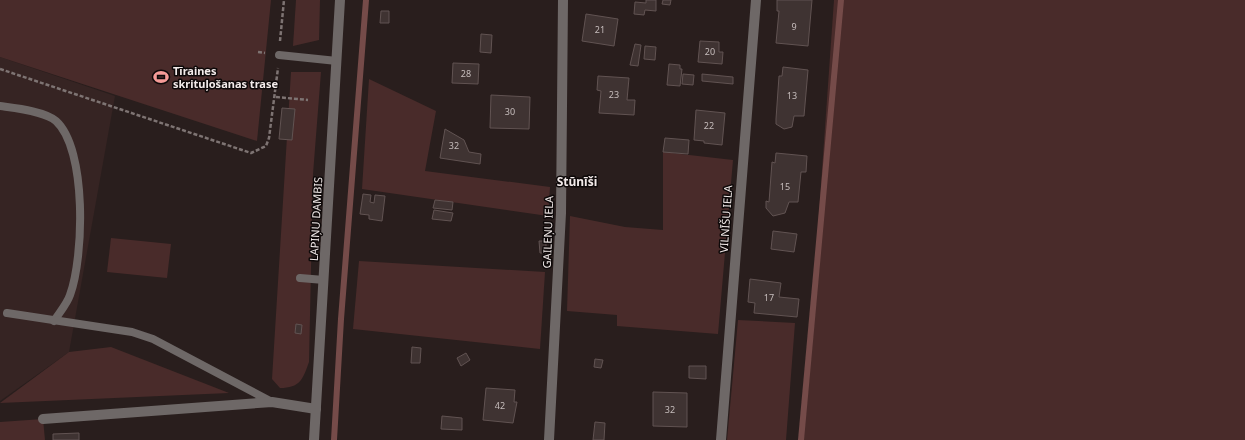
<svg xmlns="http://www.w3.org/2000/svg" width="1245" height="440" font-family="'Noto Sans',sans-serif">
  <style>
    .built { fill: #362423 }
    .green { fill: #492b2a }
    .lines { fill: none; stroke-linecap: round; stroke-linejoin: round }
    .stream { stroke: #754b49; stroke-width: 6 }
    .building { fill: #3f3332; stroke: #615352 }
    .path { stroke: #7e7473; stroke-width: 2.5; stroke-dasharray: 4 2; stroke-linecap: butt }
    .lane { stroke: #6e6867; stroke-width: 8 }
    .street { stroke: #6e6867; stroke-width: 10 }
    .labels { text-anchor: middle; stroke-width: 3; stroke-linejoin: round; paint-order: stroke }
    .number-label { font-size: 9px; fill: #c6bdbc }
    .poi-label { font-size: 11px; font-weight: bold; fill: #f3ebea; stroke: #0e0909; text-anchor: start }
    .street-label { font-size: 11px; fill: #f3ebea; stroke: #0e0909 }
    .neighbourhood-label { font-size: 12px; font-weight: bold; fill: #f3ebea; stroke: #0e0909 }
  </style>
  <rect width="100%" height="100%" fill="#291e1d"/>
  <polygon class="built" points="0,57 115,96 69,352 0,401"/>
  <g class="green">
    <polygon points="0,0 271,0 257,141 0,57"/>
    <polygon points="296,0 320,0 319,40 293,46"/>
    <polygon points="834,0 1245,0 1245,440 803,440"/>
    <path d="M291,72H321L313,174L309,362C303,379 300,388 280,388L272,379Z"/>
    <polygon points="369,79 436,111 425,171 550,187 548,216 362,189"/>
    <polygon points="663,152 733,160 718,334 617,326 617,315 567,311 570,216 625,227 663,230"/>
    <polygon points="111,238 171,244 167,278 107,272"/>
    <polygon points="359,261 545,272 540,349 353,329"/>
    <polygon points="738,320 795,323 786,440 727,440"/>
    <polygon points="111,347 229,393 0,403 69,352"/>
    <polygon points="43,419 45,440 0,440 0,422"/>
  </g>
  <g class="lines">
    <g class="stream">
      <polyline points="334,440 341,319 366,0"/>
      <polyline points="801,440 841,0"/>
    </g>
  </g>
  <g class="building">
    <polygon points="646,0 656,0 656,11 645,10 644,15 634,14 635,2 646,3"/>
    <polygon points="663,0 671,0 670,5 662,4"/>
    <polygon points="777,0 812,0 808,46 776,43 779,11 777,11"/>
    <polygon points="381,11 389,11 389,23 380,23"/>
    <polygon points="586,14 618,19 614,46 582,41"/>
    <polygon points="481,34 492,35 491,53 480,52"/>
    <polygon points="700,41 719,42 719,52 723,52 722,64 698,62"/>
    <polygon points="635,44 641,45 638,66 630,65"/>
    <polygon points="645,46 656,47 655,60 644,59"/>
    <polygon points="453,63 479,64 478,84 452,83"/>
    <polygon points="669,64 680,65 680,69 682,69 680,86 667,85"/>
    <polygon points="783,67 808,70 804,116 794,116 792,127 784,129 776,124 776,119 779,76 782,76"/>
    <polygon points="683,74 694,75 693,85 682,84"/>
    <polygon points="702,74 733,77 733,84 702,81"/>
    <polygon points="598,76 629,78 627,100 635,100 634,115 599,113 601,91 597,90"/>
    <polygon points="491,95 530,97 529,129 490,128"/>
    <polygon points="282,108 295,109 292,140 279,139"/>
    <polygon points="696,110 725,113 722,145 704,143 704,141 694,140"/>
    <polygon points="445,129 464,140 469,152 481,154 480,164 440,158"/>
    <polygon points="665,138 689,140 688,154 663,152"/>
    <polygon points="776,153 807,156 806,172 801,172 798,202 789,202 785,213 773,216 766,208 766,201 769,202 772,162 775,163"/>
    <polygon points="363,194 371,195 370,202 374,203 375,195 385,196 382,221 369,219 369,215 360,214"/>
    <polygon points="435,200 453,202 452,210 433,208"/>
    <polygon points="434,210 453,213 451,221 432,219"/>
    <polygon points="773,231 797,234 794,252 771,249"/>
    <polygon points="539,241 546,241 546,253 540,253"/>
    <polygon points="750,279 781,283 779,297 799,299 797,317 754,313 755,303 748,302"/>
    <polygon points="296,324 302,325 301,334 295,333"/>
    <polygon points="412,347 421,348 420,363 411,363"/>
    <polygon points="466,353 470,360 461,366 457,358"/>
    <polygon points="595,359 603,360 601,368 594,367"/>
    <polygon points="689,366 706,366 706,379 689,378"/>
    <polygon points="486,388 515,390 514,402 517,402 513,423 483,420"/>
    <polygon points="653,392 687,393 687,427 653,426"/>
    <polygon points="442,416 462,418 462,430 441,429"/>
    <polygon points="595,422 605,423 604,440 593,440"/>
    <polygon points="79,433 79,440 53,440 53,434"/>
  </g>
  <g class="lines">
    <g class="path">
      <polyline points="280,41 284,0"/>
      <polyline points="258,52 265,53"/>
      <polyline points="0,69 251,153 266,146 269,138 278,68"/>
      <polyline points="276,97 308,100"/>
    </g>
    <g class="lane">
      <polyline points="279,55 337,61"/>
      <path d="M0,106C14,108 45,111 56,121C87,149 84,257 70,295C67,304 59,313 54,321"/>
      <polyline points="300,278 324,280"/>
      <polyline points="7,313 132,332 153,339 272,402"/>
    </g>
    <g class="street">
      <polyline points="43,419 272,402 316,409"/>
      <polyline points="314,440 340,0"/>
      <polyline points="549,440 561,213 563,0"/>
      <polyline points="721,440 756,0"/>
    </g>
  </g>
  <defs>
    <g id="stadium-bare" transform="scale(1.2)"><path d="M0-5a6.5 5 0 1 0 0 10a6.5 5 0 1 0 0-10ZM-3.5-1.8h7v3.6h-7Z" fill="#f59b97" stroke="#0e0909" stroke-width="2.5" paint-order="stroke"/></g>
  </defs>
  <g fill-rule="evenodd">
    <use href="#stadium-bare" x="161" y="77"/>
  </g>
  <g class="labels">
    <g class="number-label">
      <text x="794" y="30">9</text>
      <text x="600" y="33">21</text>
      <text x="710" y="55">20</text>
      <text x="466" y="77">28</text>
      <text x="614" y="98">23</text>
      <text x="792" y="99">13</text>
      <text x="510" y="115">30</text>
      <text x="709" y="129">22</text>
      <text x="454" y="149">32</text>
      <text x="785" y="190">15</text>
      <text x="769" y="301">17</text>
      <text x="500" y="409">42</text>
      <text x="670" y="413">32</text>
    </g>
    <g class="poi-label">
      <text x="173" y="75">Tīraines<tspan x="173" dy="13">skrituļošanas trase</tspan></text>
    </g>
    <g class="street-label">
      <text transform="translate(316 219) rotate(-87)" y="4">LAPIŅU DAMBIS</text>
      <text transform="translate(726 219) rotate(-86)" y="4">VILNĪŠU IELA</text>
      <text transform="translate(548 232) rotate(-88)" y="4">GAILEŅU IELA</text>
    </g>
    <g class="neighbourhood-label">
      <text x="577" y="186">Stūnīši</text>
    </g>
  </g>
</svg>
